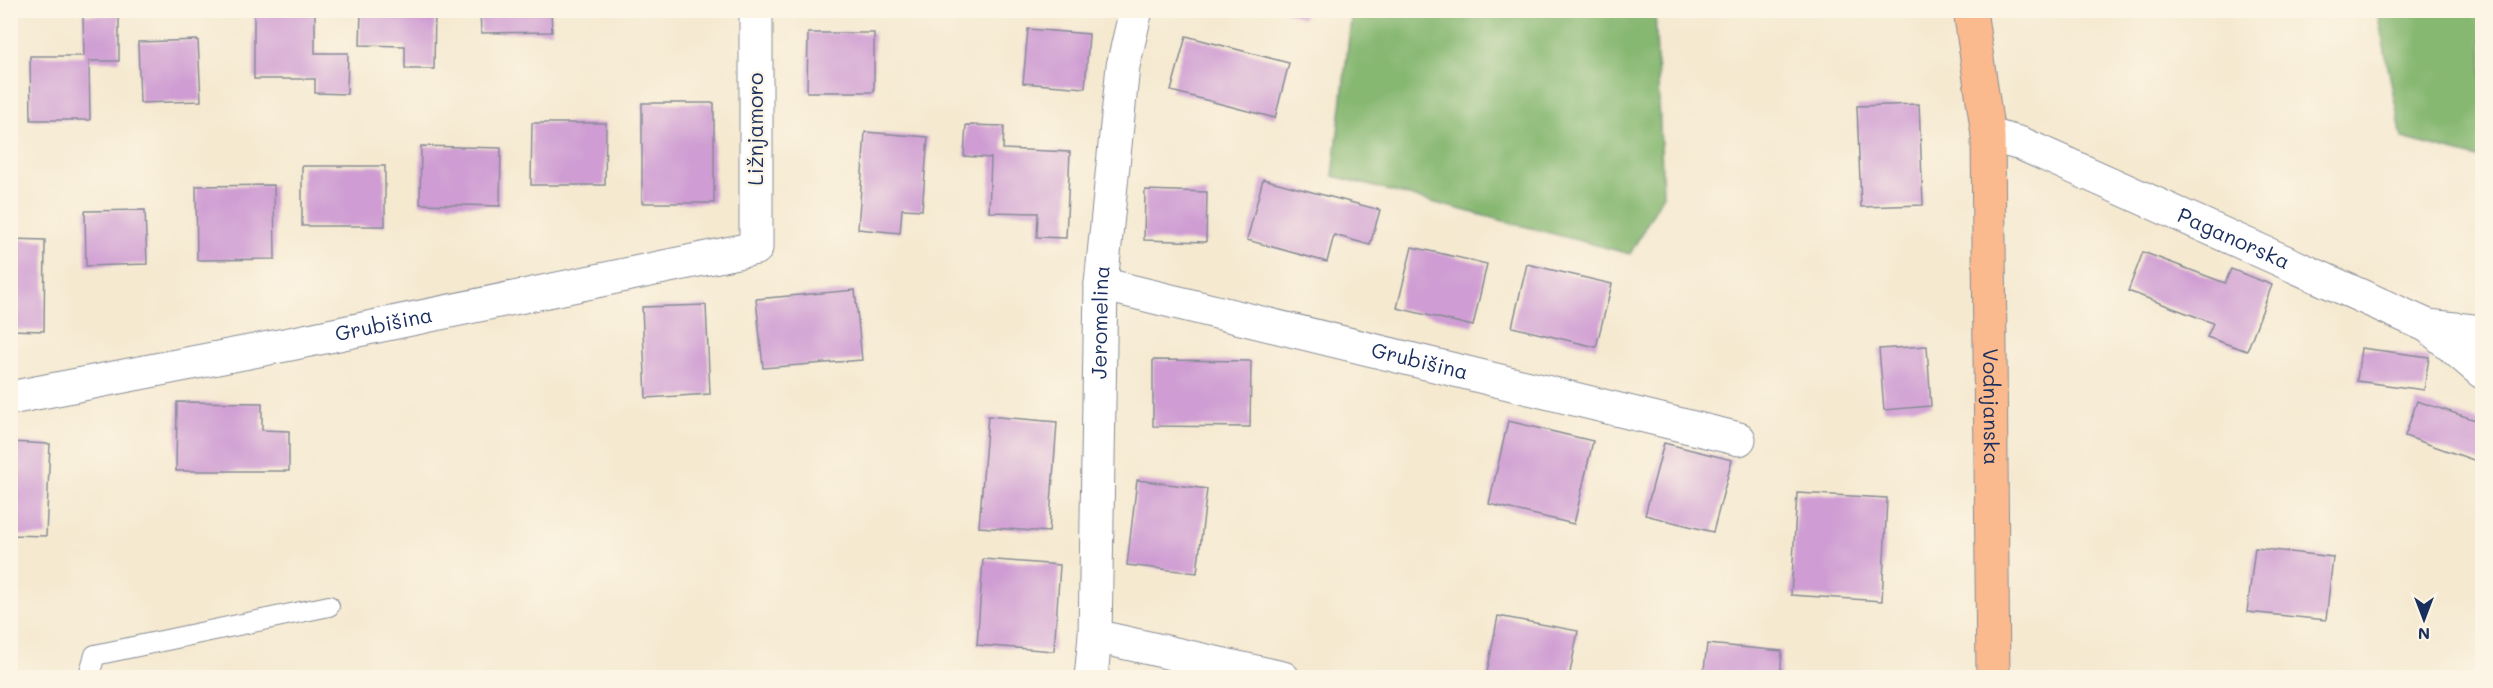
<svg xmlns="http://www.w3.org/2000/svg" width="2493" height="688" font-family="Mali,sans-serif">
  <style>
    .forest { fill: #87b872; stroke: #517468; stroke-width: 1.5 }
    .building { fill: #cf9dd3 }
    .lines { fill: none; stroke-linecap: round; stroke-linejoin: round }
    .lane-casing { stroke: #888c97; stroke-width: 22 }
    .street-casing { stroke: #888c97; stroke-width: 35 }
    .primary-casing { stroke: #888c97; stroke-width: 35 }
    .lane { stroke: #fff; stroke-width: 20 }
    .street { stroke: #fff; stroke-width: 33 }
    .primary { stroke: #fbba8d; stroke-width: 33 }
    .labels { text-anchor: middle; stroke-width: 4.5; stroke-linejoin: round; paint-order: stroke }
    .street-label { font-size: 21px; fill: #1b2f5e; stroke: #fcf5e5 }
  </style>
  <rect width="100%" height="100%" fill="#fcf5e5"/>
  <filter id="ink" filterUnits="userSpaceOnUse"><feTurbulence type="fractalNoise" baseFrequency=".0167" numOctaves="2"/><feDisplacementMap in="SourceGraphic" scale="12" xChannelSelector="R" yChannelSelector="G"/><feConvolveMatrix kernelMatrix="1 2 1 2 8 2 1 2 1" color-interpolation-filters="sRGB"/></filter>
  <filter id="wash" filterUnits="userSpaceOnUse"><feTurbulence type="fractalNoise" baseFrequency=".008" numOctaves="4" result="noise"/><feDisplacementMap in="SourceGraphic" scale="24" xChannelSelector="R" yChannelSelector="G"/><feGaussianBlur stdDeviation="1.35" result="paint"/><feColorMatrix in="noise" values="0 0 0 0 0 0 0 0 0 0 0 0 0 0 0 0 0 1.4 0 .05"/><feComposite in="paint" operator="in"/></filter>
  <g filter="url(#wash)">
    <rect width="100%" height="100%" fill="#f5e9d0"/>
    <g class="forest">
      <polygon points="1352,11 1655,11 1663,195 1630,254 1333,176"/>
      <polygon points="2377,11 2482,11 2482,159 2402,138"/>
    </g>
    <g id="blocks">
      <g class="building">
        <polygon points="254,10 315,10 315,53 348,53 347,94 315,93 315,79 254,79"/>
        <polygon points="361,10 435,10 434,69 405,69 405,46 360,45"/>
        <polygon points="480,10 551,10 552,32 481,33"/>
        <polygon points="1283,10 1306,10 1303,19"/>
        <polygon points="83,15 119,15 119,61 89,61 90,120 31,120 30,56 84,56"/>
        <polygon points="1028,29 1089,34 1085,88 1023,83"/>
        <polygon points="808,33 874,33 874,92 807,92"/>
        <polygon points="1186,36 1289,63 1275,118 1171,91"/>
        <polygon points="198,40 201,101 140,103 138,42"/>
        <rect x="642" y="103" width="72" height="100"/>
        <polygon points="1919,104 1923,205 1861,207 1857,106"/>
        <polygon points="532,123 606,123 605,185 531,185"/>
        <polygon points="966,125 1004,126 1003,149 1070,152 1066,238 1037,237 1038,213 989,212 991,158 964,156"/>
        <polygon points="865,132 928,137 922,210 902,209 900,233 858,229"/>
        <polygon points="421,146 501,148 500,206 420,204"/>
        <rect x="302" y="166" width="83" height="60"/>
        <polygon points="1263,179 1380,210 1370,245 1334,235 1327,262 1247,240"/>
        <polygon points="274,185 275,259 197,260 196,186"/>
        <polygon points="1145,190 1207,192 1206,242 1144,240"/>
        <polygon points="145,210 147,264 86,266 85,211"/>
        <polygon points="10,239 45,240 44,331 10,330"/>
        <polygon points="1412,247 1487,264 1473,326 1397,308"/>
        <polygon points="2143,252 2225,283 2231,269 2272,285 2247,351 2207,337 2213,323 2128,291"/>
        <polygon points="1527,264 1612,284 1596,347 1512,327"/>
        <polygon points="855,290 862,360 763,368 756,299"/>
        <polygon points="706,305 710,394 646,398 642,307"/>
        <polygon points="1927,346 1931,406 1884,410 1879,349"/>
        <polygon points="2361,348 2429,357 2424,390 2357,381"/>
        <polygon points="1153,360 1251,361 1250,427 1153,426"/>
        <polygon points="2417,401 2482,422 2482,463 2405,436"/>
        <polygon points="177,402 262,403 262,430 289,431 289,471 176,471"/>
        <polygon points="988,416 1057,422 1049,532 979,527"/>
        <polygon points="1508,421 1593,441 1574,524 1489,504"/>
        <polygon points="10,442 50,444 46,536 10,535"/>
        <polygon points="1664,443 1732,460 1713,532 1645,515"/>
        <polygon points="1137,480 1207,489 1197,573 1127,565"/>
        <polygon points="1797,493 1887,498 1882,601 1791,595"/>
        <polygon points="2255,548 2333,557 2326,620 2247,612"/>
        <polygon points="983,559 1060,565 1054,651 977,645"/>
        <polygon points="1498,616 1578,631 1569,678 1486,678"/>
        <polygon points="1707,644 1782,651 1780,678 1703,678"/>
      </g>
    </g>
  </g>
  <g filter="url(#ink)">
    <use href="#blocks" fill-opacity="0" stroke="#888c97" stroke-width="1.5"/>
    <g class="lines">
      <g class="lane-casing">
        <polyline id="lane" points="88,678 95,655 329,606"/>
      </g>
      <g class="street-casing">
        <g id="street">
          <path id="s1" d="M1988,135L2022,144L2428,326L2482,332"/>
          <path id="s2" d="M1101,284L1739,439"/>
          <polyline points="2428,326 2482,372"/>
          <path id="s3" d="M10,398L290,344L756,248V10"/>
          <polyline points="1095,636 1283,678"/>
          <path id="s4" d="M1091,678L1095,636L1101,284L1123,66L1136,10"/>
        </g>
      </g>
      <g class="primary-casing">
        <g id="primary">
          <path id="s5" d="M1970,10L1988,135L1993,678"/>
        </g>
      </g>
      <use href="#lane" class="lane"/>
      <use href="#street" class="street"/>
      <use href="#primary" class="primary"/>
    </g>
  </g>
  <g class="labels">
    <g class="street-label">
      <text transform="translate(756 129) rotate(-90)" y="7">Ližnjamoro</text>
      <text dy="7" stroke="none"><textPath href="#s1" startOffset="267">Paganorska</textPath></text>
      <text dy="7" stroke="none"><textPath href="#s4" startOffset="356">Jeromelina</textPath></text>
      <text dy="7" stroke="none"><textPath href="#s3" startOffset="381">Grubišina</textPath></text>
      <text dy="7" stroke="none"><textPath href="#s2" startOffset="328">Grubišina</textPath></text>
      <text dy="7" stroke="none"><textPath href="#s5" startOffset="398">Vodnjanska</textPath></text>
    </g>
  </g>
  <rect width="2493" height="688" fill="none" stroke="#fcf5e5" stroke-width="36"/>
  <g transform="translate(2424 619) rotate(180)" stroke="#fcf5e5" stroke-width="4.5" paint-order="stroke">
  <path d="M0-4.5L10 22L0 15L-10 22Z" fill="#1b2f5e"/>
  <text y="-9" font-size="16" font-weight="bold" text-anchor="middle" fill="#1b2f5e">N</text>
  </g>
</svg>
